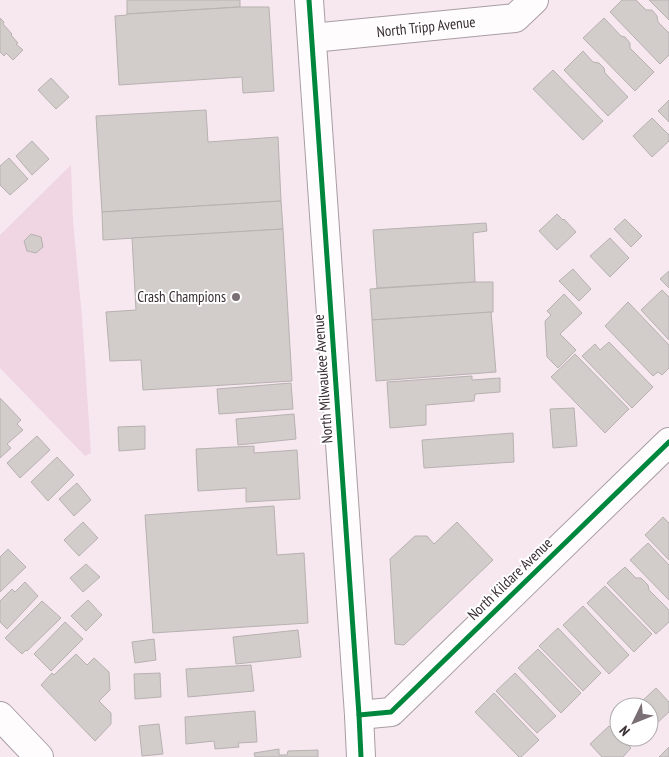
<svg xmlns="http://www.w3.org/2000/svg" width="669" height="757" font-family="'PT Sans Narrow',sans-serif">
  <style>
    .green { fill: #f0d5e3 }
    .building { fill: #d2cccb; stroke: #b7b1b0 }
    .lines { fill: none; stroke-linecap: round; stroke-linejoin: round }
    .minor-casing { stroke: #a89da3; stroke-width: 30 }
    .major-casing { stroke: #a89da3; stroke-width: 30 }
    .minor { stroke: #fefcfd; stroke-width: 28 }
    .major { stroke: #fefcfd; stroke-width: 28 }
    .cycleway-casing { stroke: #fff; stroke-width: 8 }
    .cycleway { stroke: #00873e; stroke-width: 5 }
    .poi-dot { fill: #7b6f76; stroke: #fff; stroke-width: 2 }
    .labels { text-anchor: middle; stroke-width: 4; stroke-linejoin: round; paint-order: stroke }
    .street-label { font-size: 15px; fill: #382e34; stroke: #fff }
    .poi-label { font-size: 15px; fill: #382e34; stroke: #fff; text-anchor: end }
  </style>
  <rect width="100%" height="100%" fill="#f7e8f0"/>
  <polygon class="green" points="71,165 73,221 82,317 91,453 85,456 0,368 0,235"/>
  <g class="building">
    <polygon points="127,0 240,0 240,7 127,14"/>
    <polygon points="622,0 636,0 646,10 652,10 657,16 658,22 669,33 669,55 660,64 610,12"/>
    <polygon points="649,0 669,0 669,20"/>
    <polygon points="240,7 269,7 274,91 243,93 242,77 119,85 115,16 127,15 127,14"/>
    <polygon points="0,18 4,22 3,24 12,34 11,35 18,43 16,44 23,50 13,60 6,53 4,56 0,52"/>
    <polygon points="604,18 621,36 625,37 630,43 630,48 654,72 635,91 583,38"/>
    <polygon points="583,51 593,62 599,63 604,68 605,73 628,97 608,116 564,70"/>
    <polygon points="553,70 603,121 583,140 533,89"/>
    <polygon points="51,78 69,97 56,109 38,90"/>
    <polygon points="669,100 669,122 658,111"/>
    <polygon points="206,110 208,142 278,137 281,201 102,212 96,116"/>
    <polygon points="652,118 669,135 669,141 652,157 633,136"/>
    <polygon points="32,141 49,159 32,175 16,156"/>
    <polygon points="9,158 28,179 10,195 0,185 0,166"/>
    <polygon points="281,201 283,229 103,240 102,212"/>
    <polygon points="557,214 563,220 564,219 576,232 557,250 539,231"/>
    <polygon points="625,219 642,236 631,247 614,229"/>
    <polygon points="486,223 487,231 473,233 475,282 377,288 373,230"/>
    <polygon points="283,229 292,381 143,390 141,360 110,361 106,312 136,310 132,238"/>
    <polygon points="31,234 41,237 43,247 36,253 27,251 24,241"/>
    <polygon points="610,238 629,258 610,277 590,256"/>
    <polygon points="573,269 591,289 579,301 559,281"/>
    <polygon points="669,271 669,288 660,279"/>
    <polygon points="475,282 493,282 493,312 372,320 370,289"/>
    <polygon points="662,290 669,297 669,340 641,310"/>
    <polygon points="564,294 582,313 560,334 576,350 558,368 547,357 545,321 551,315 547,311"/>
    <polygon points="628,302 669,345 669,368 662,375 658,372 653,376 605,326"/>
    <polygon points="491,312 496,372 376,381 372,320"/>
    <polygon points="609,342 653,387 632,408 582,356 595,344 600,350"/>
    <polygon points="575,354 629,409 605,433 551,377"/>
    <polygon points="472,376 472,380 500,378 500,392 475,394 474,401 426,405 426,425 390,428 387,382"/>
    <polygon points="291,383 293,409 219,414 217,389"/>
    <polygon points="0,398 21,420 17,424 23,430 7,444 11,448 0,458"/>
    <polygon points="574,408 577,446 553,448 550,409"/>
    <polygon points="294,414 296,439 238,445 236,419"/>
    <polygon points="145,426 145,449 119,451 118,427"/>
    <polygon points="513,433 514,462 424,468 422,440"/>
    <polygon points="37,436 50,450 20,478 7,463"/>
    <polygon points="254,446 254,453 297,450 300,499 246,502 246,488 198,491 196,449"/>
    <polygon points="57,457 74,475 48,501 31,482"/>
    <polygon points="77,483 91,500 74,516 59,499"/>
    <polygon points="274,506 277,555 304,553 308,623 153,633 145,515"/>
    <polygon points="663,517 669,523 669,560 645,535"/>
    <polygon points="83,522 98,538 79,556 64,540"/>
    <polygon points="457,522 493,560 404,645 395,644 390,559 415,536 427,536 434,544"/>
    <polygon points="648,543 669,565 669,600 630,560"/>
    <polygon points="8,549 26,567 0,592 0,557"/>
    <polygon points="86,564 100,577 83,592 70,578"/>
    <polygon points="625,567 636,578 641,578 648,585 649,590 669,610 669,622 656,634 607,583"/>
    <polygon points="25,582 38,596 7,629 0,622 0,601 12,589 15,592"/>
    <polygon points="605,586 652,634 634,652 587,603"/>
    <polygon points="88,600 102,615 86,631 71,616"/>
    <polygon points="42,601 61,618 27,651 26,650 22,654 5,638"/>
    <polygon points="583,606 629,655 609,674 563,625"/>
    <polygon points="65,622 83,639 51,671 34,654"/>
    <polygon points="558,628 601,673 583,691 539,646"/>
    <polygon points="298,630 301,657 236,664 233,637"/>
    <polygon points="154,639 156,660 135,663 132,642"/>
    <polygon points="538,649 581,693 561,713 518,668"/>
    <polygon points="76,654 87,665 94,658 109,672 110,690 99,701 111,713 111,724 95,741 41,685 52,673 54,675"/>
    <polygon points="251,665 254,691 188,697 186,669"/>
    <polygon points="160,673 161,697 135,699 134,674"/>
    <polygon points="515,673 556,716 537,733 496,691"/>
    <polygon points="656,688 669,702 669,712 656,724 649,716 649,707 641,707 639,704"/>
    <polygon points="494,693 539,740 521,757 519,757 475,712"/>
    <polygon points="255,711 257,742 238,743 239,747 215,749 214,741 186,744 185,717"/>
    <polygon points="159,724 163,754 142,756 139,726"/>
    <polygon points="609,726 631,748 623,757 602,757 590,744"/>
    <polygon points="626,737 643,737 634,746"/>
    <polygon points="669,747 669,757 659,757"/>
    <polygon points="279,749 279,755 287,755 288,751 318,750 318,757 255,757 254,753"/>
  </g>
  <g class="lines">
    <g class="minor-casing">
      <g id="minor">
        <polyline points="312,38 515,18 534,0"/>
        <polyline points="359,715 391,712 669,442"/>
        <polyline points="0,716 39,757"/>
      </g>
    </g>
    <g class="major-casing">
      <polyline id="major" points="309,0 359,715 361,757"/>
    </g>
    <use href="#minor" class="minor"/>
    <use href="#major" class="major"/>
    <g class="cycleway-casing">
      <g id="cycleway">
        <polyline points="309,0 359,715 361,757"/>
        <polyline points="359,715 391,712 669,442"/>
      </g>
    </g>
    <use href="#cycleway" class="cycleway"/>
  </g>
  <circle class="poi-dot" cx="236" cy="297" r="5"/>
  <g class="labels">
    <g class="street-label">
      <text transform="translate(426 27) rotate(-6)" y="5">North Tripp Avenue</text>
      <text transform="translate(323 379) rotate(-94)" y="5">North Milwaukee Avenue</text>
      <text transform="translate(510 579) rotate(-44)" y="5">North Kildare Avenue</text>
    </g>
    <g class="poi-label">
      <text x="226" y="302">Crash Champions</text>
    </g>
  </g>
  <g transform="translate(634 722) rotate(227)"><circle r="24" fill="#ffffff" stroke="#afabae"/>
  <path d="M0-4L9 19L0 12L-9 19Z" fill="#7b6f76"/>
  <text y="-8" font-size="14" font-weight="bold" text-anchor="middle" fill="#382e34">N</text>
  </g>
</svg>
